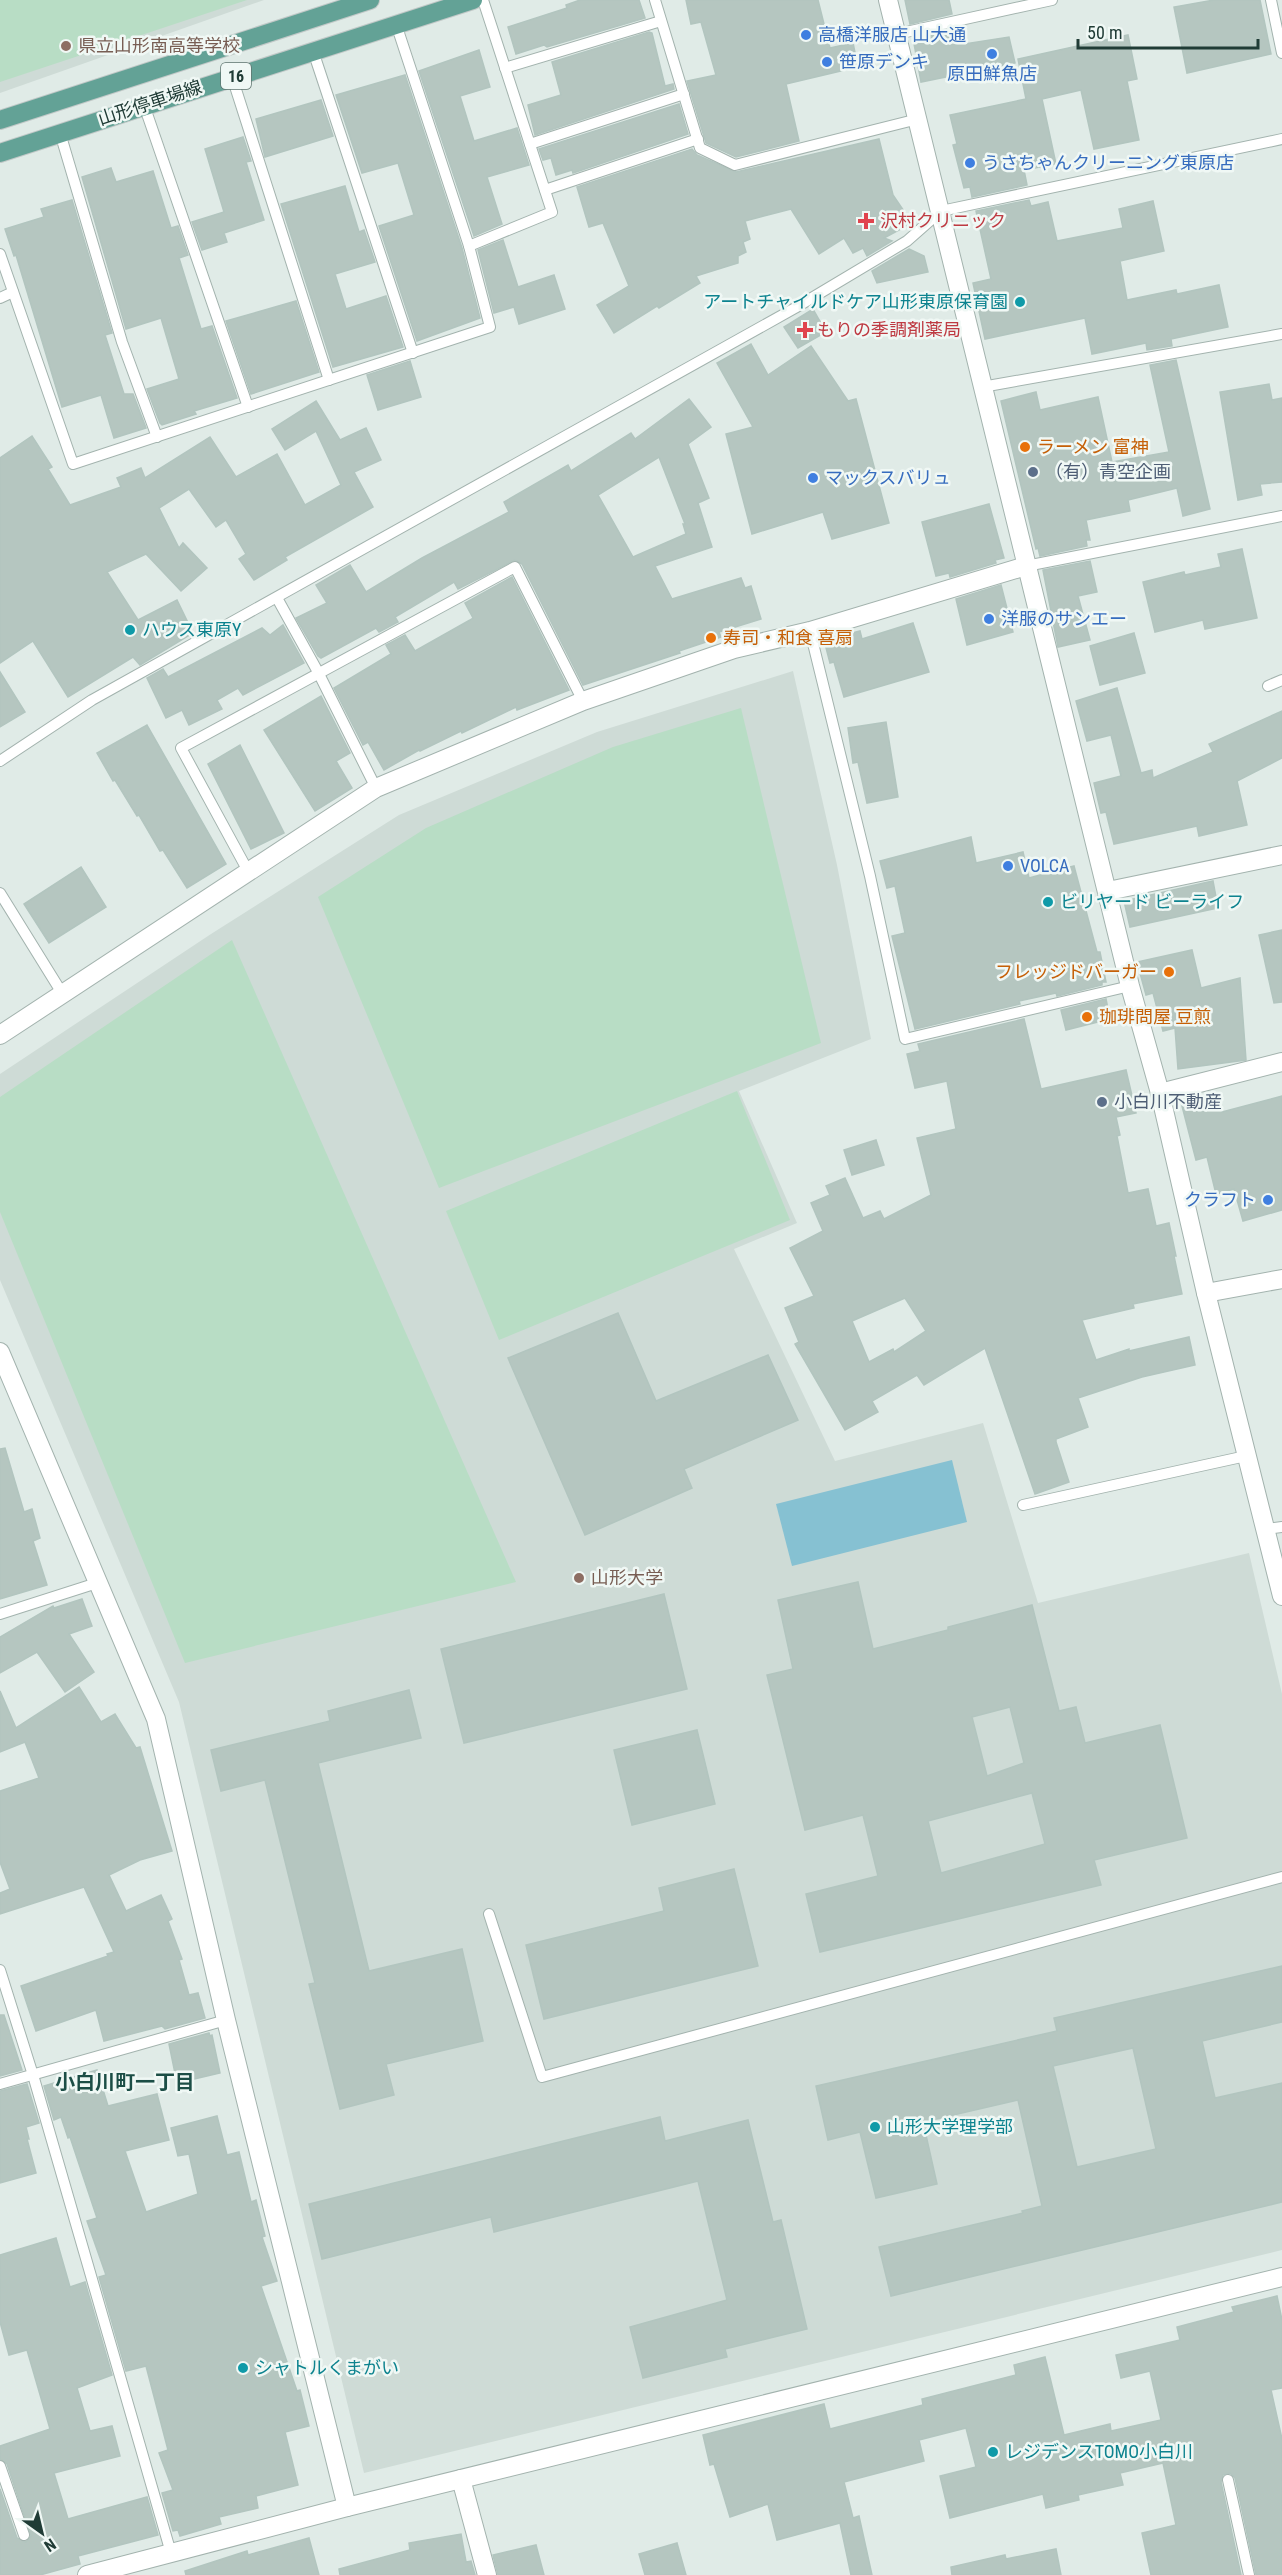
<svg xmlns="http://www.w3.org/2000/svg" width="1282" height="2575" font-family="'Roboto Condensed','Noto Sans JP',sans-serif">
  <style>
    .built { fill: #cedbd6 }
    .green { fill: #b8ddc5 }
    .water { fill: #86c1d2 }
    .building { fill: #b5c6c0; stroke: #b2c5bf; stroke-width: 1.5; fill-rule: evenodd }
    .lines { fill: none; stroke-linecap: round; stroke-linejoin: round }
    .service-casing { stroke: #a3b3ae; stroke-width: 12 }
    .minor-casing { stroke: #a3b3ae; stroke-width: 20 }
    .tertiary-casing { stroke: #a3b3ae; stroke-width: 20 }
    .primary-casing { stroke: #c1c8c7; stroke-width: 20 }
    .service { stroke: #fff; stroke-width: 10 }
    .minor { stroke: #fff; stroke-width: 18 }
    .tertiary { stroke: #fff; stroke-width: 18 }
    .primary { stroke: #63a296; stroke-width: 18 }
    .shop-dot { fill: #3f7fe0; stroke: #f0f8f5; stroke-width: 2 }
    .education-dot { fill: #8d6e63; stroke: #f0f8f5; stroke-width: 2 }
    .health-dot { fill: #e0444e; stroke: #f0f8f5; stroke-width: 2 }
    .culture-dot { fill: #0f9aa8; stroke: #f0f8f5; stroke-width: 2 }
    .food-dot { fill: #e8710a; stroke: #f0f8f5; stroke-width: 2 }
    .service-dot { fill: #5c6f8a; stroke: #f0f8f5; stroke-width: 2 }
    .labels { text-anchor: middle; stroke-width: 5; stroke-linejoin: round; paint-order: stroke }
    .shield { fill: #f0f8f5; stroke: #5e746f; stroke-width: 1.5 }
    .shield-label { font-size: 16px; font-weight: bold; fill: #203c36 }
    .shop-label { font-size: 18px; fill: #366cbe; stroke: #f0f8f5; text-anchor: start }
    .education-label { font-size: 18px; fill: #785e54; stroke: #f0f8f5; text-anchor: start }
    .street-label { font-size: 18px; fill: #203c36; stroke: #f0f8f5 }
    .health-label { font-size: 18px; fill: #be3a42; stroke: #f0f8f5; text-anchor: start }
    .culture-label { font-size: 18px; fill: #0d838f; stroke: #f0f8f5; text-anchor: start }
    .food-label { font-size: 18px; fill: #c56008; stroke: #f0f8f5; text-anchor: start }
    .service-label { font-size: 18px; fill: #4e5e75; stroke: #f0f8f5; text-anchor: start }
    .neighbourhood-label { font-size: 20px; font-weight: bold; fill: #1c4e46; stroke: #f0f8f5 }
  </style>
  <rect width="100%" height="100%" fill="#e0ebe7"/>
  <g class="built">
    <polygon points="0,0 264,0 0,93"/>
    <polygon points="793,671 837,865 871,1039 739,1091 797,1223 734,1249 835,1461 983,1423 1038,1603 1249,1553 1282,1694 1282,2250 364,2473 179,1702 0,1280 0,1074 211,934 399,815 597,732"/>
  </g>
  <g class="green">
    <polygon points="0,0 247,0 0,82"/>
    <polygon points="741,708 821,1043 439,1188 318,897 426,828 613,747"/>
    <polygon points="232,940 516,1582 185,1663 0,1212 0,1097"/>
    <polygon points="737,1091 790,1220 499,1340 446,1211"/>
  </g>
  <polygon class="water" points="952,1460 967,1522 792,1566 776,1504"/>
  <g class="building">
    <polygon points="580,0 639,0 645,18 547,47 544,45 516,54 508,27 567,8 566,5"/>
    <polygon points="686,0 818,0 830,48 853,43 858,67 786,84 799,141 736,157 706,143 687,81 716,75 701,22 691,24"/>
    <polygon points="905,0 949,0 952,14 910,24"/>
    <polygon points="1214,0 1260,0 1271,54 1187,73 1174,7"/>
    <polygon points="955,29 958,45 1009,37 1015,63 921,82 913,38"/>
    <polygon points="649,32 652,33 665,86 673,84 674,89 535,135 528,105 561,95 552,62"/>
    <polygon points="1128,35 1137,79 1127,81 1139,140 1094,149 1081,90 1042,99 1056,164 1024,170 1027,185 972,197 970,187 964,188 953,145 957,144 950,115 1026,99 1018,59"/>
    <polygon points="479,50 490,87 460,96 474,141 517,128 529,165 487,177 502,224 474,236 419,71"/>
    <polygon points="405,75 462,248 480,318 417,341 379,226 414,215 398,163 362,173 336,95"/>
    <polygon points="321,100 333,136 265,157 256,119"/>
    <polygon points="679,104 688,134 573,173 572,170 556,175 551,158 543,160 539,149"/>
    <polygon points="243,137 251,161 246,162 264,220 224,233 227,242 202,250 192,222 224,212 205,149"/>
    <polygon points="879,139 893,195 912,223 884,238 892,241 867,256 863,248 853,253 844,238 819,254 791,209 745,221 750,239 743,242 746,252 738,256 738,263 696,276 700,283 659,308 657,306 614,333 597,305 629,286 603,223 589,227 577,187 692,149 697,155 736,172"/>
    <polygon points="111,168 116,182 153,171 171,228 178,226 188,255 179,258 201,329 212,326 237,398 194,411 196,414 162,425 160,423 147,389 179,379 161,318 126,329 82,177"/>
    <polygon points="345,186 359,232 364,230 375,262 335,274 346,309 386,296 403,347 333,367 281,204"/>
    <polygon points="72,200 112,333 105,335 124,394 133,394 146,428 114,438 101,395 62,407 16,255 14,256 5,229 44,217 41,209"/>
    <polygon points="1029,200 1031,206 1048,202 1057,241 1123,228 1119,209 1153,201 1164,251 1120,261 1127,300 1176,290 1177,294 1219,285 1228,327 1171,339 1172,346 1147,350 1146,343 1092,354 1085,318 985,339 973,283 991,279 976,211"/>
    <polygon points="503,240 518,287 554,275 565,309 519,324 514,307 494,313 478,250"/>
    <polygon points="909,249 924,256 928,272 877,283 872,271"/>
    <polygon points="296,301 319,372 251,394 226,321"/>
    <polygon points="813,309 826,332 798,348 784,327"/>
    <polygon points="751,344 768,375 811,346 848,401 856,399 889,523 832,539 823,512 752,534 726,434 753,427 717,363"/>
    <polygon points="1176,360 1210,509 1183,516 1177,488 1128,500 1130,511 1086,520 1090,540 1086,540 1087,546 1040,556 1038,548 1036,549 1001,401 1036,392 1040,410 1098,397 1112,462 1169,452 1150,365"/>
    <polygon points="410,361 421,397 378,410 367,375"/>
    <polygon points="1269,384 1272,400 1282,398 1282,482 1260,484 1262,495 1238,500 1220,392"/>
    <path d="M689,399L711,427L688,444L709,498L698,503L712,547L655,566L672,599L741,578L745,588L751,586L761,619L719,632L721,637L679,651L680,653L583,685L522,564L515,560L458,589L454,582L395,617L398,622L379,632L376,628L321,658L318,656L296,618L327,603L316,585L350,565L366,592L422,558L509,512L504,502L568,465L571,471L631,433L635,439ZM659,457L685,524H683L686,534L633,557L598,495Z"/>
    <polygon points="316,401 340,440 366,428 381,460 354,472 373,507 285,557 287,560 254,580 239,559 246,554 226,520 216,527 189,489 159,508 179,548 183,543 207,568 181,591 146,554 107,572 138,620 177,600 193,633 140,665 133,657 68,697 33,641 0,663 0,458 32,436 52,467 48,469 70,505 121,487 117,478 141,468 145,478 210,437 236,477 277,454 305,505 341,485 316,431 285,450 272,429"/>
    <polygon points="989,504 1004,558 995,560 996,563 950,577 949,573 936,576 922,522"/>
    <polygon points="1242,549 1257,618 1205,629 1203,620 1155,632 1143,582 1184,572 1185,575 1221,567 1218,554"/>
    <polygon points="1090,561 1097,592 1078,596 1090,640 1058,647 1043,570"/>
    <polygon points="512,577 569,690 517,710 516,707 462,733 461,731 420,751 419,750 384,770 368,742 363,745 334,688 391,654 386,645 405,635 415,651 470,620 473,618 465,603"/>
    <polygon points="1001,585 1013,632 967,645 956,599"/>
    <polygon points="913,623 929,672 844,697 834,662 830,663 824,640 860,631 862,639"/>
    <polygon points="283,625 304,663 243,695 238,688 217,700 222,709 189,725 182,710 166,718 147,678 163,669 168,677 262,628 270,635"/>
    <polygon points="1134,633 1145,673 1100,685 1090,646"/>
    <polygon points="0,672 25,712 0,727"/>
    <polygon points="1117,688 1141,773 1152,770 1153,778 1213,752 1209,744 1282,711 1282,758 1237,781 1247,825 1199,836 1197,826 1114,844 1106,812 1101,813 1094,783 1121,776 1111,735 1087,741 1076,701"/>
    <polygon points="321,696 350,753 336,761 352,788 315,811 264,730"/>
    <polygon points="886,722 898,797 867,803 858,762 853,763 848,728"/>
    <polygon points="147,725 226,864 187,888 163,850 160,851 139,815 137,816 115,780 113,781 97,753"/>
    <polygon points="240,745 284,833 251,849 208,764"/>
    <polygon points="971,837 976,863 1023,852 1029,878 1074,866 1097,952 1100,952 1106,982 1102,982 1102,985 1057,996 1056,993 1019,1001 1020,1004 915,1029 892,936 905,933 895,886 887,888 880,861"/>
    <polygon points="81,867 106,907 49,943 24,904"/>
    <polygon points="1213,881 1218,908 1130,927 1124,901"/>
    <polygon points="1282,930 1282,1002 1274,1003 1259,935"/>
    <polygon points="1192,950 1201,988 1240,978 1246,1060 1178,1069 1175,1028 1163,1031 1153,993 1146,995 1137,962"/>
    <polygon points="1106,999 1110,1019 1066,1030 1061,1010"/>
    <path d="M1024,1019L1041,1089L1126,1070L1136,1113L1116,1117L1120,1135L1117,1136L1128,1193L1148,1189L1156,1226L1169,1223L1176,1256H1174L1182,1294L1133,1304L1134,1308L1082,1320L1096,1360L1129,1349V1351L1189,1337L1195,1365L1142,1377L1078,1398L1088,1427L1056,1439V1442L1069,1482L1035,1494L985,1348L924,1385L917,1375L872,1401L878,1412L845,1430L795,1344L799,1342L785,1308L814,1296L790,1248L823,1231L811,1203L830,1195L826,1186L845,1178L863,1218L880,1211L884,1219L931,1195L917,1138L956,1129L947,1081L915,1088L907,1054L920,1051L918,1044ZM905,1298L926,1331L894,1352L893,1349L869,1362L852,1321Z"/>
    <polygon points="1282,1096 1282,1210 1243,1221 1234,1189 1216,1194 1207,1157 1196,1160 1182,1106 1218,1097 1222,1112"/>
    <polygon points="876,1140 884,1165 852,1175 844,1150"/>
    <polygon points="618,1313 656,1401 768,1355 798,1420 684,1469 692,1488 585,1535 508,1358"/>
    <polygon points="5,1448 24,1512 32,1509 40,1538 33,1541 47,1585 0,1599 0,1449"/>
    <path d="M858,1582L873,1649L948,1630V1627L1032,1605L1059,1711L1076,1707L1085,1743L1160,1725L1187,1838L1094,1860L1101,1885L820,1952L806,1894L878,1876L863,1815L805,1830L767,1675L793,1669L778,1600ZM1010,1707L1024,1763L987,1776L972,1717ZM1032,1793L1045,1844L941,1873L928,1821Z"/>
    <polygon points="664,1594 687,1689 464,1743 441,1649"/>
    <polygon points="82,1599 92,1626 69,1634 94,1672 65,1692 37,1652 0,1673 0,1637 53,1606 54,1608"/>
    <polygon points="79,1687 101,1722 115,1714 136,1748 140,1747 172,1851 140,1860 109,1875 126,1911 161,1895 172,1919 168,1921 182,1959 179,1960 189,1995 198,1993 205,2018 165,2029 162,2026 104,2041 96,2010 36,2031 21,1986 108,1956 107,1954 114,1952 84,1887 0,1914 0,1893 10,1889 0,1862 0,1791 39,1778 25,1742 0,1752 0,1691 16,1728"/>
    <polygon points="409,1690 421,1738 318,1763 369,1971 462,1949 483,2041 386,2064 394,2095 340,2109 309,1984 315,1983 265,1780 221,1791 211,1750 330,1721 328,1711"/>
    <polygon points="697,1730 715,1804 632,1825 614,1750"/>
    <polygon points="734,1869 758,1966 544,2019 526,1945 664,1911 659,1888"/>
    <path d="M1282,1966V2022L1202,2041L1215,2098L1282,2083V2202L891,2296L879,2247L1023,2213L1022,2211L1042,2206L1018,2100L923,2122L937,2184L876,2198L860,2132L828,2140L816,2086L1057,2031L1054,2018ZM1133,2048L1156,2149L1077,2167L1053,2066Z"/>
    <polygon points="0,2015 4,2015 22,2070 0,2076"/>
    <polygon points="209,2033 210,2036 212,2035 220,2073 177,2083 169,2044"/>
    <polygon points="97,2070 108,2106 157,2094 169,2140 125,2151 146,2212 198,2194 189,2154 178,2156 171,2128 217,2116 227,2155 239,2152 251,2202 256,2200 265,2236 262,2237 277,2281 261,2286 297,2391 300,2390 309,2426 285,2432 298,2485 256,2496 258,2508 219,2517 221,2524 180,2536 178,2530 173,2531 162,2493 173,2490 159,2453 168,2450 146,2366 126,2371 99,2277 106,2275 87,2221 97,2218 70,2137 68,2138 61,2117 54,2120 44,2086"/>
    <polygon points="27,2084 39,2123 26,2127 29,2139 27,2139 36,2173 0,2183 0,2091"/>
    <polygon points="660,2117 665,2141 748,2120 773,2222 781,2220 807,2329 725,2349 727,2357 643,2378 630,2327 727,2300 698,2181 494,2232 491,2217 322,2259 309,2204"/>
    <polygon points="56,2238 70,2287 85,2282 112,2375 77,2388 90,2431 112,2426 120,2456 54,2473 68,2519 147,2497 158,2535 78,2556 80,2564 40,2575 0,2575 0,2489 17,2538 26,2542 31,2536 7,2464 0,2459 0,2446 50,2429 27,2350 9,2355 0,2322 0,2255"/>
    <polygon points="1277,2296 1282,2320 1282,2388 1271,2390 1282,2439 1282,2575 1256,2575 1235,2478 1230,2473 1223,2475 1221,2482 1241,2575 1151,2575 1142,2533 1176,2525 1163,2463 1120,2473 1123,2485 1078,2495 1079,2500 1046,2508 1043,2494 950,2518 940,2476 976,2467 966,2428 919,2440 924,2461 844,2482 853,2518 859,2516 872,2575 851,2575 840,2523 777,2540 768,2504 730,2517 714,2464 710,2465 703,2435 824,2404 830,2429 923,2405 922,2399 1016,2375 1014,2365 1045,2357 1064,2435 1110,2424 1111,2431 1161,2420 1150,2371 1121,2378 1116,2355 1180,2340 1177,2327 1234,2312 1232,2307"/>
    <polygon points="461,2534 466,2562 471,2561 475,2575 340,2575 339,2569 410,2550 409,2543"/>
    <polygon points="309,2538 319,2575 186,2575 185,2571 247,2551 248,2555"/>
    <polygon points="677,2543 686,2575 645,2575 639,2554"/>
    <polygon points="536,2545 544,2575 498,2575 493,2555"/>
    <polygon points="1056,2549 1061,2575 952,2575 951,2567 1005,2555 1006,2559"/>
  </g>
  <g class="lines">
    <g class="service-casing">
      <g id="service">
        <polyline points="655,0 700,148 735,165 918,119"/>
        <polyline points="1271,0 1282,53"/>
        <polyline points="396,24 469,246"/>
        <polyline points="897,34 1052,0"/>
        <polyline points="313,51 413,353"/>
        <polyline points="505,68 661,21"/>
        <polyline points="232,77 329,380"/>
        <polyline points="144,105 248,407"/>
        <polyline points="60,133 122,342 157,437"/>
        <polyline points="530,144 684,94"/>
        <polyline points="545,190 698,139"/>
        <polyline points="0,254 73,464 490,327 469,246 552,212 483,0"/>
        <polyline points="0,298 13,292"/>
        <polyline points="982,387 1282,334"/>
        <polyline points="1026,566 1282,516"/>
        <polyline points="277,598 318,672 376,788"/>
        <polyline points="810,631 870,876 905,1039 1130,986"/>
        <polyline points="1268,686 1282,680"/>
        <polyline points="0,761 92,700 795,308 907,241 941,211 1282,139"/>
        <polyline points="248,871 181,748 515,567 583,701"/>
        <polyline points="0,893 62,993"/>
        <polyline points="1023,1505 1246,1456"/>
        <polyline points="1266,1529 1282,1527"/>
        <polyline points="0,1614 97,1583"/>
        <polyline points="489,1914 542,2077 1282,1877"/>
        <polyline points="0,1970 33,2075 171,2553"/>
        <polyline points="0,2084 226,2020"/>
        <polyline points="0,2466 24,2535"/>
        <polyline points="1228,2480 1249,2575"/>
      </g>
    </g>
    <g class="minor-casing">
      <g id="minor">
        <polyline points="888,0 1130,986 1160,1093 1206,1293 1282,1596"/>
        <polyline points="1108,891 1282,855"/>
        <polyline points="0,1035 376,788 583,701 734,649 810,631 1026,566"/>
        <polyline points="1160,1093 1282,1062"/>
        <polyline points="0,1352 156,1719 226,2020 347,2507"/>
        <polyline points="461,2479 487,2575"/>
        <polyline points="87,2575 347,2507 1282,2277"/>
      </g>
    </g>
    <g class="tertiary-casing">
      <polyline id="tertiary" points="1206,1293 1282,1279"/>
    </g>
    <g class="primary-casing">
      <g id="primary">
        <polyline points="0,120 370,0"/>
        <polyline points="0,153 473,0"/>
      </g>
    </g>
    <use href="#service" class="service"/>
    <use href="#minor" class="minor"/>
    <use href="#tertiary" class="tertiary"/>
    <use href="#primary" class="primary"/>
  </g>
  <g class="shop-dot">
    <circle cx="806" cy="35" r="6"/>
    <circle cx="992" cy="54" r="6"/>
    <circle cx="827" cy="62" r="6"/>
    <circle cx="970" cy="163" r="6"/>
    <circle cx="813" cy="478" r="6"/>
    <circle cx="989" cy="619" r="6"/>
    <circle cx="1008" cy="866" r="6"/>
    <circle cx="1268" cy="1200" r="6"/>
  </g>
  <g class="education-dot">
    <circle cx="66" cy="46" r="6"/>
    <circle cx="579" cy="1578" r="6"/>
  </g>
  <g class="health-dot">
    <path d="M863 212h6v6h6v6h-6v6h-6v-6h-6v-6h6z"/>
    <path d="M802 321h6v6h6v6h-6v6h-6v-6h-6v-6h6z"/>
  </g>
  <g class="culture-dot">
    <circle cx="1020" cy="302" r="6"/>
    <circle cx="130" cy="630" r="6"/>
    <circle cx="1048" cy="902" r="6"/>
    <circle cx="875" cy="2127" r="6"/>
    <circle cx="243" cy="2368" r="6"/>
    <circle cx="993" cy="2452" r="6"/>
  </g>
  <g class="food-dot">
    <circle cx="1025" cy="447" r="6"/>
    <circle cx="711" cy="638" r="6"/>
    <circle cx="1169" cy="972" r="6"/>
    <circle cx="1087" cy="1017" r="6"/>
  </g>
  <g class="service-dot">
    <circle cx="1033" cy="472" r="6"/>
    <circle cx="1102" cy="1102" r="6"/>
  </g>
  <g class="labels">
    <rect class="shield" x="221" y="63" width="30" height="26" rx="4.5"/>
    <g class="shield-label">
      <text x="236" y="82">16</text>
    </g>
    <g class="shop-label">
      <text x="818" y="41">高橋洋服店 山大通</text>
      <text x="839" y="68">笹原デンキ</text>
      <text x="992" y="80" text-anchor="middle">原田鮮魚店</text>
      <text x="982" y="169">うさちゃんクリーニング東原店</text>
      <text x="825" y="484">マックスバリュ</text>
      <text x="1001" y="625">洋服のサンエー</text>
      <text x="1020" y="872">VOLCA</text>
      <text x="1256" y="1206" text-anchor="end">クラフト</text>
    </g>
    <g class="education-label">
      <text x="78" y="52">県立山形南高等学校</text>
      <text x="591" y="1584">山形大学</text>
    </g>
    <g class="street-label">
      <text transform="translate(150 103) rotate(-18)" y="6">山形停車場線</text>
    </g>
    <g class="health-label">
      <text x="880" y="227">沢村クリニック</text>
      <text x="817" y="336">もりの季調剤薬局</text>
    </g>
    <g class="culture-label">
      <text x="1008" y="308" text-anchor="end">アートチャイルドケア山形東原保育園</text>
      <text x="142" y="636">ハウス東原Y</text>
      <text x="1060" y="908">ビリヤード ビーライフ</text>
      <text x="887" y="2133">山形大学理学部</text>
      <text x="255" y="2374">シャトルくまがい</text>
      <text x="1005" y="2458">レジデンスTOMO小白川</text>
    </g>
    <g class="food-label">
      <text x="1037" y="453">ラーメン 富神</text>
      <text x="723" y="644">寿司・和食 喜扇</text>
      <text x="1157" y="978" text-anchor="end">フレッジドバーガー</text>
      <text x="1099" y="1023">珈琲問屋 豆煎</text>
    </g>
    <g class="service-label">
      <text x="1045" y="478">（有）青空企画</text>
      <text x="1114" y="1108">小白川不動産</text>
    </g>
    <g class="neighbourhood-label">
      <text x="125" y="2089">小白川町一丁目</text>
    </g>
  </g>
  <g transform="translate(42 2533) rotate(146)" stroke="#f0f8f5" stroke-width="4.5" paint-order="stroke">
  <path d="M0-4.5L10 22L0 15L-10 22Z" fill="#203c36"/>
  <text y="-9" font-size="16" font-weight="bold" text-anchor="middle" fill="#203c36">N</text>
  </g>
  <path d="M1078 39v9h180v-9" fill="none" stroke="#203c36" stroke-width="3"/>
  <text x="1087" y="39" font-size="18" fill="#203c36" stroke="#f0f8f5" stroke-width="4.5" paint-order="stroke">50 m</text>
</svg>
